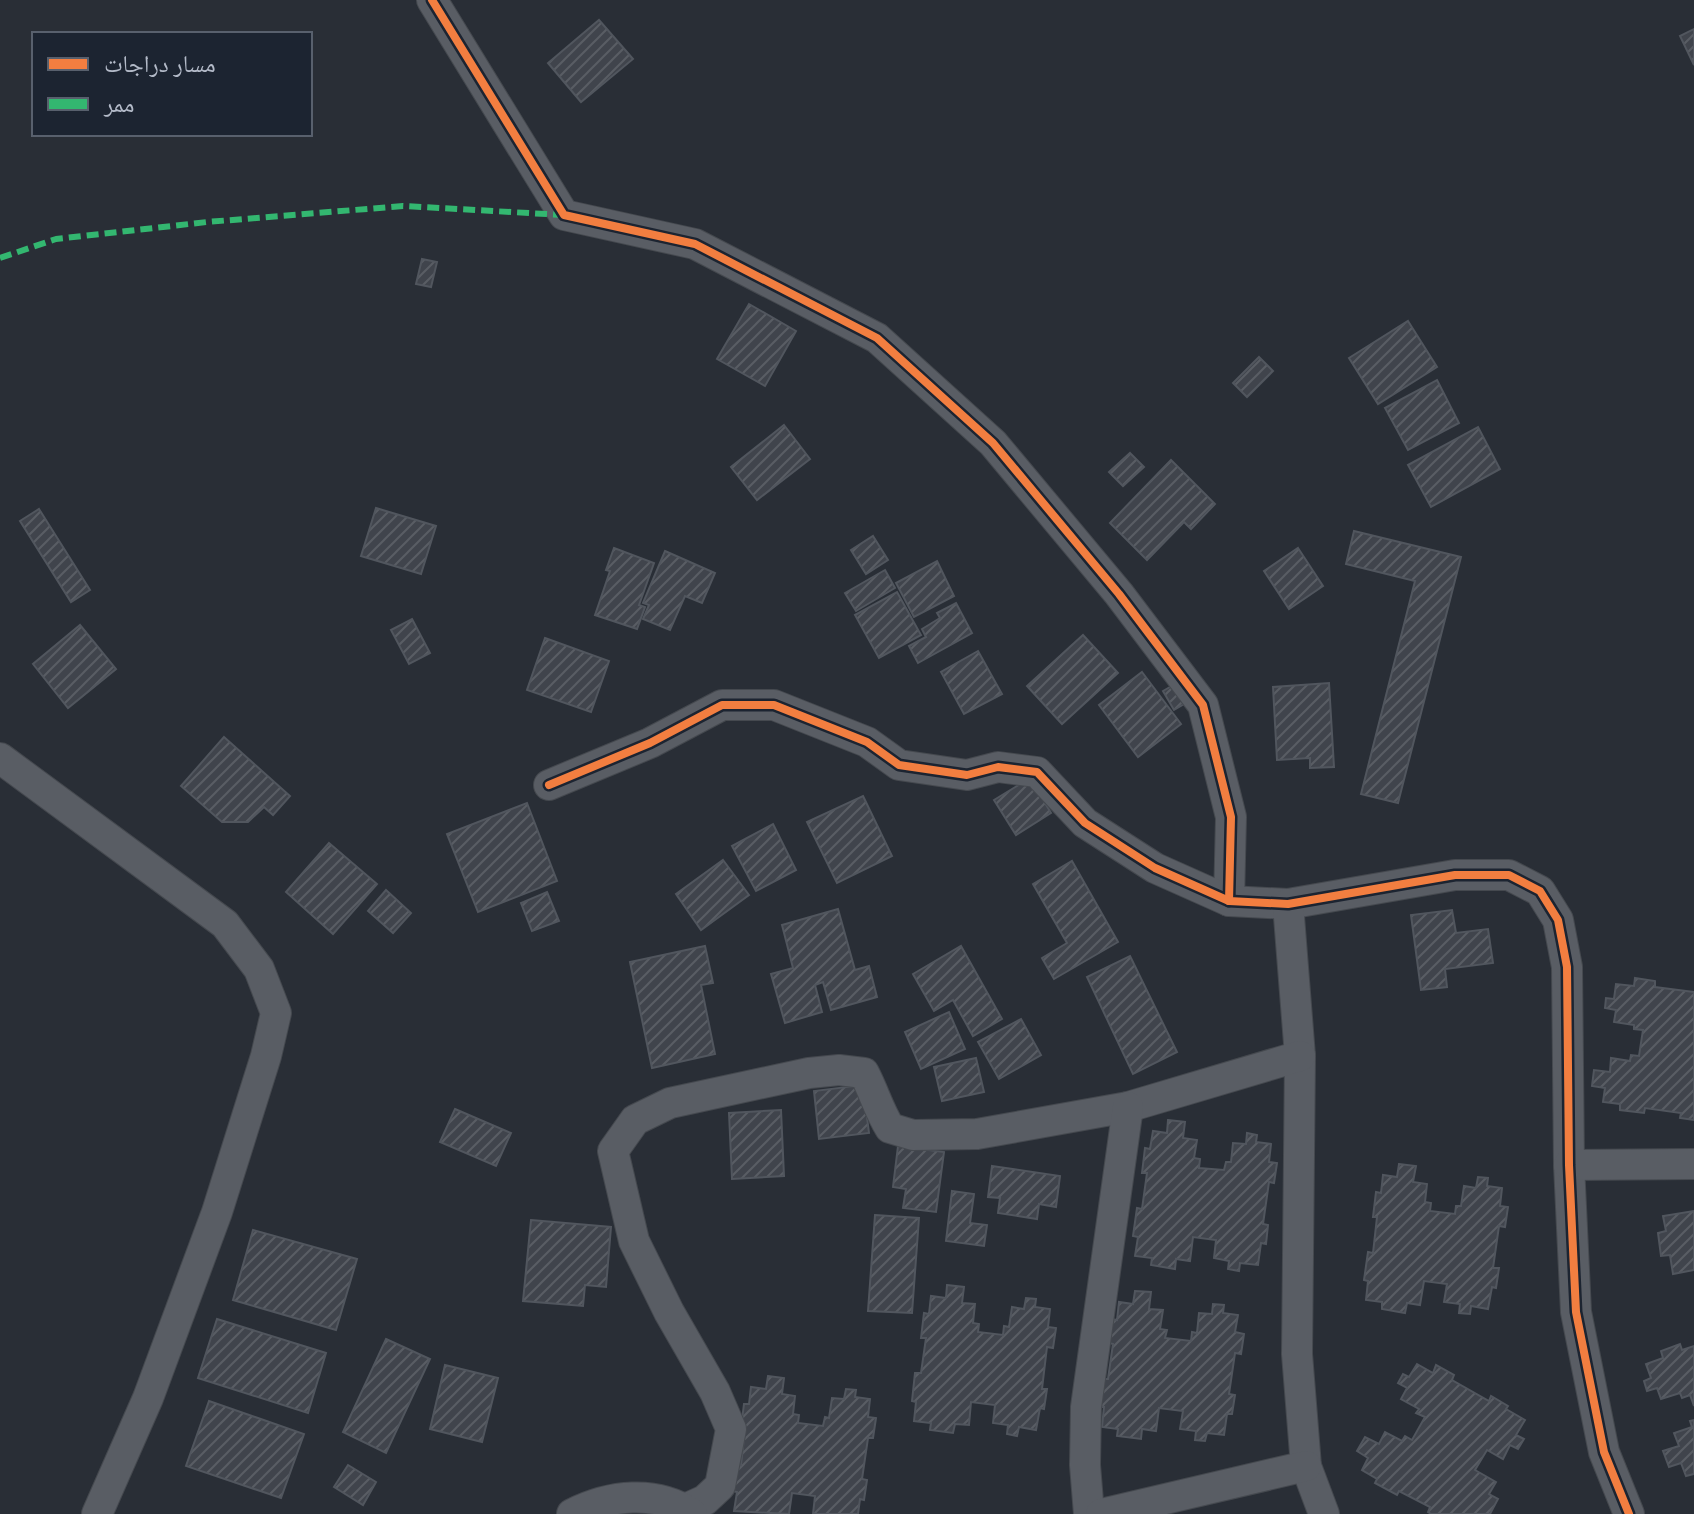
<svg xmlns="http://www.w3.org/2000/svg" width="1694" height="1514" font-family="Barlow,'Noto Naskh Arabic',sans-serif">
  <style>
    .building { fill: url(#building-hatch); stroke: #51565e; stroke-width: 2 }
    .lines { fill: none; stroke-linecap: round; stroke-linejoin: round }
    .minor-casing { stroke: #45494f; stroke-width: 32 }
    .minor { stroke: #595d64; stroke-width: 30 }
    .quiet { stroke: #33b770; stroke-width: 6; stroke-dasharray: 12 6; stroke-linecap: butt }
    .cycleway-casing { stroke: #1c2431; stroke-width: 13 }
    .cycleway { stroke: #f27e40; stroke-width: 8 }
  </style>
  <defs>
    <pattern id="building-hatch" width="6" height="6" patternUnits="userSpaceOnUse" patternTransform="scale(2)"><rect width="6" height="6" fill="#40444c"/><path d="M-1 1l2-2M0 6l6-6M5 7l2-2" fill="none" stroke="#595d64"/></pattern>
  </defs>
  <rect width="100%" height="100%" fill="#292e36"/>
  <g class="building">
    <polygon points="599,20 633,59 581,102 548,63"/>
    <polygon points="1694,29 1694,65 1680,36"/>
    <polygon points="422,259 437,262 431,287 416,284"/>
    <polygon points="749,304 796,331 765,386 717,359"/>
    <polygon points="1408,321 1437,367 1378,404 1349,358"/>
    <polygon points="1259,357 1273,371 1247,397 1233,383"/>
    <polygon points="1437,380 1459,423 1408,450 1385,408"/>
    <polygon points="784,425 810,459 757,500 731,467"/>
    <polygon points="1478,427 1500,469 1431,507 1408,465"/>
    <polygon points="1130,453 1144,467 1123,486 1109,472"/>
    <polygon points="1171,460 1215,504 1191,529 1184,522 1147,560 1110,523"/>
    <polygon points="376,508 436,526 421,574 361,556"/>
    <polygon points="39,509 90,590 71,602 20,521"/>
    <polygon points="1354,531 1461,557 1398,803 1361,794 1415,581 1346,564"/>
    <polygon points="873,536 888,560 866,574 851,550"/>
    <polygon points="614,548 654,563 639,605 645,607 637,629 595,615 610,571 606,570"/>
    <polygon points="1298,548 1323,586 1289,609 1264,571"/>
    <polygon points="665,551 715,573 702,603 685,596 670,630 643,619 649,605 643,603"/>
    <polygon points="937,561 954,596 914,617 896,583"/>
    <polygon points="885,570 895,588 856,611 845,593"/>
    <polygon points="897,592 921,635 879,658 855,615"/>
    <polygon points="956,603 972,633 918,663 909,646 926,637 922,629 940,618 937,613"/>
    <polygon points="412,619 430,653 409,664 391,630"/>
    <polygon points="80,625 116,669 68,708 33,664"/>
    <polygon points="1083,635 1118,673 1062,724 1027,686"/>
    <polygon points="545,638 609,661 591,712 527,690"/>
    <polygon points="978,651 1002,694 964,714 941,672"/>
    <polygon points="1142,672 1181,724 1138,757 1099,705"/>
    <polygon points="1329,683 1334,767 1310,768 1310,758 1277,760 1273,687"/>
    <polygon points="1175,684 1186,703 1174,710 1163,691"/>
    <polygon points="224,737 290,796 273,815 264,807 248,822 222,822 181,786"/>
    <polygon points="1030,778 1051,813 1016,835 994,800"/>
    <polygon points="863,796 892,856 837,883 807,822"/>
    <polygon points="527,803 557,881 478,912 447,834"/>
    <polygon points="773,824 796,870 756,891 732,846"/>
    <polygon points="329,843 377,884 333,934 286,892"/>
    <polygon points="723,860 749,895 701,930 676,894"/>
    <polygon points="1072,861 1118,942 1054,979 1042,958 1067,943 1033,884"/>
    <polygon points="386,890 411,913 393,933 368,911"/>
    <polygon points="547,892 559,921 532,931 521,903"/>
    <polygon points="838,909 855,970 869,966 877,997 831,1010 823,982 815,985 822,1012 785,1023 771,974 793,968 782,925"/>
    <polygon points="1452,910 1456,933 1488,929 1493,963 1445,969 1447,987 1421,990 1411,915"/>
    <polygon points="705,946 713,983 701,985 715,1054 652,1068 630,962"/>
    <polygon points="961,946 1002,1019 973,1036 953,1000 934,1011 913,974"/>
    <polygon points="1130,956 1177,1052 1133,1074 1087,977"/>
    <polygon points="1635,978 1655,981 1655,987 1694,992 1694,1120 1680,1118 1681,1113 1645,1108 1644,1113 1620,1110 1620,1104 1603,1102 1605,1088 1592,1086 1594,1070 1610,1072 1611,1058 1630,1061 1631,1055 1639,1056 1643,1030 1634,1029 1634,1025 1614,1022 1616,1010 1605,1008 1606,998 1614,999 1616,984 1634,986"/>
    <polygon points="949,1012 965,1049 921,1069 905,1032"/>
    <polygon points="1021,1019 1041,1055 999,1079 978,1042"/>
    <polygon points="976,1058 984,1092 942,1101 934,1067"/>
    <polygon points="863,1085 869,1133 819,1139 814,1091"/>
    <polygon points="455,1109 511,1133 496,1166 440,1142"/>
    <polygon points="781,1110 784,1176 732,1179 729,1113"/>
    <polygon points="1168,1120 1185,1122 1183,1138 1197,1140 1194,1158 1200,1159 1199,1168 1224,1170 1226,1162 1231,1162 1233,1143 1246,1144 1247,1133 1257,1135 1256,1142 1271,1144 1269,1162 1277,1163 1274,1183 1269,1182 1263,1224 1268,1225 1266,1244 1261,1243 1258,1265 1240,1263 1239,1271 1228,1269 1229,1261 1214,1258 1216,1240 1193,1237 1190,1261 1176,1259 1175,1269 1151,1265 1152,1258 1135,1256 1138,1237 1133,1236 1137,1208 1142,1209 1147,1173 1142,1173 1145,1148 1150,1149 1153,1131 1167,1133"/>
    <polygon points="898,1146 944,1152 936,1212 903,1208 906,1189 893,1187"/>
    <polygon points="1399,1164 1416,1166 1413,1182 1427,1184 1425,1202 1431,1203 1430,1211 1455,1214 1456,1206 1461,1206 1464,1186 1476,1188 1478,1177 1488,1178 1487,1186 1502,1188 1500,1206 1508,1207 1505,1227 1499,1226 1493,1268 1499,1268 1496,1288 1492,1287 1488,1309 1471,1306 1470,1314 1459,1313 1460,1304 1444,1302 1447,1284 1424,1281 1420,1305 1407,1303 1405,1313 1382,1309 1382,1302 1366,1300 1368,1281 1364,1280 1368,1252 1373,1253 1377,1217 1373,1217 1376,1192 1381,1193 1383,1175 1397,1177"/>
    <polygon points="992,1166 1060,1176 1056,1207 1039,1204 1037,1219 998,1213 1000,1198 988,1197"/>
    <polygon points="952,1191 974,1194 970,1223 987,1225 984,1246 946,1241"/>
    <polygon points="1694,1211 1694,1270 1673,1274 1670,1255 1661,1256 1658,1233 1666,1231 1663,1216"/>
    <polygon points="875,1215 919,1218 912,1313 868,1311"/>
    <polygon points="531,1220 611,1227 606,1287 585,1285 583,1306 523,1301"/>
    <polygon points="253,1230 357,1259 336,1330 233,1300"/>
    <polygon points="947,1285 964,1287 962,1303 975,1304 973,1323 979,1324 978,1332 1003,1335 1004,1326 1009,1327 1012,1307 1024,1309 1026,1298 1036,1299 1035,1307 1050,1309 1048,1327 1056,1328 1053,1348 1047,1347 1042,1389 1047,1389 1044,1409 1040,1408 1036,1430 1019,1427 1017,1436 1007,1434 1008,1425 993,1423 995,1405 971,1402 969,1425 955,1424 953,1433 930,1430 931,1423 914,1421 916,1402 912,1401 915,1373 921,1373 926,1338 921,1338 924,1313 929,1314 931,1296 946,1298"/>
    <polygon points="1135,1291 1151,1292 1149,1309 1163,1310 1160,1329 1167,1330 1165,1338 1191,1341 1192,1332 1197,1333 1199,1313 1212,1314 1213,1304 1224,1305 1223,1313 1238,1315 1235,1332 1244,1334 1241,1354 1235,1353 1229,1394 1235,1395 1232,1414 1227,1414 1224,1435 1207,1433 1205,1441 1195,1440 1196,1431 1180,1429 1183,1411 1159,1408 1156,1431 1142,1429 1141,1439 1117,1436 1118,1429 1102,1427 1104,1407 1099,1407 1103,1379 1108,1379 1113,1344 1109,1343 1112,1319 1117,1320 1119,1302 1133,1304"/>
    <polygon points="217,1319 326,1353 308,1413 198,1378"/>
    <polygon points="386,1339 430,1359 386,1453 343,1432"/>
    <polygon points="1680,1344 1682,1350 1694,1346 1694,1406 1690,1395 1682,1398 1680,1393 1661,1399 1657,1388 1647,1391 1644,1381 1651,1378 1646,1364 1663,1358 1661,1351"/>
    <polygon points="1417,1364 1433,1373 1436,1365 1454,1375 1452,1380 1489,1401 1491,1396 1508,1406 1506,1409 1525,1420 1516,1435 1524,1439 1518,1449 1510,1445 1503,1459 1487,1450 1475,1470 1496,1482 1489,1494 1498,1499 1490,1514 1431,1514 1428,1512 1430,1507 1399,1491 1397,1495 1375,1483 1377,1479 1362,1470 1368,1458 1357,1451 1365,1437 1379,1444 1385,1432 1402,1441 1405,1436 1412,1440 1425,1417 1416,1413 1419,1409 1401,1399 1407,1388 1398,1383 1403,1374 1409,1377"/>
    <polygon points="445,1365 498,1378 482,1442 430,1429"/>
    <polygon points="768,1376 784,1378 782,1394 795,1396 793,1414 799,1415 798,1423 823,1426 825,1417 829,1418 832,1398 844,1399 846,1389 856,1390 855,1397 870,1399 868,1417 876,1418 873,1438 868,1438 862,1479 867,1480 864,1500 860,1499 858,1514 813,1514 815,1496 792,1493 789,1514 734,1511 737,1492 732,1491 736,1464 741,1465 745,1429 741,1428 744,1404 749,1404 751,1387 766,1389"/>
    <polygon points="209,1401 304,1434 281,1498 186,1466"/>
    <polygon points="1694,1420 1694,1474 1686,1476 1681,1463 1669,1467 1663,1451 1679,1446 1674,1433 1692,1427 1690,1421"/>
    <polygon points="348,1465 376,1482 363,1505 334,1487"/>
  </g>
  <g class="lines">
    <g class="minor-casing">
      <g id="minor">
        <polyline points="432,0 564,215 695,244 877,338 993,443 1119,594 1203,705 1231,817 1229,901"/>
        <polyline points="0,758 225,924 259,969 276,1013 266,1056 217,1212 148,1398 97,1514"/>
        <polyline points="549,785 650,743 722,705 774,705 867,742 899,765 967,775 998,767 1037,772 1085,823 1155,868 1229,901 1288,904 1455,875 1509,875 1540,891 1558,920 1567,967 1569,1165 1576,1312 1604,1452 1629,1514"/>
        <polyline points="1288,904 1300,1056 1297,1354 1306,1466 1324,1514"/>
        <polyline points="1569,1165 1694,1164"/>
        <path d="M685,1509L705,1500L720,1486L731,1429L715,1392L669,1312L634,1241L613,1151L635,1120L670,1103L809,1073L839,1070L864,1073C874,1092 879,1111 890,1128L913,1135L977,1134L1128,1107L1300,1056"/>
        <path d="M572,1514C609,1495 656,1489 692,1514"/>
        <polyline points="1089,1514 1085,1465 1086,1407 1128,1107"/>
        <polyline points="1101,1514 1306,1466"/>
      </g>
    </g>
    <use href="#minor" class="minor"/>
    <polyline class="quiet" points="0,258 56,239 207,222 403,206 564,215"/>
    <g class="cycleway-casing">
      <g id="cycleway">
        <polyline points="432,0 564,215 695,244 877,338 993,443 1119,594 1203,705 1231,817 1229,901"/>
        <polyline points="549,785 650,743 722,705 774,705 867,742 899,765 967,775 998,767 1037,772 1085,823 1155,868 1229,901 1288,904 1455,875 1509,875 1540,891 1558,920 1567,967 1569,1165 1576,1312 1604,1452 1629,1514"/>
      </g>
    </g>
    <use href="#cycleway" class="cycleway"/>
  </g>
  <rect x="32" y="32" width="280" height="104" fill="#1c2431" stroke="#58606d" stroke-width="2"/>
  <rect x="48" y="58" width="40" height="12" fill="#f27e40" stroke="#58606d" stroke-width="2"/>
  <text x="104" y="72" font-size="24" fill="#b3bac8">مسار دراجات</text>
  <rect x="48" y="98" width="40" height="12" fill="#33b770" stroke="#58606d" stroke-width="2"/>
  <text x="104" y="112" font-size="24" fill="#b3bac8">ممر</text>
</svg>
